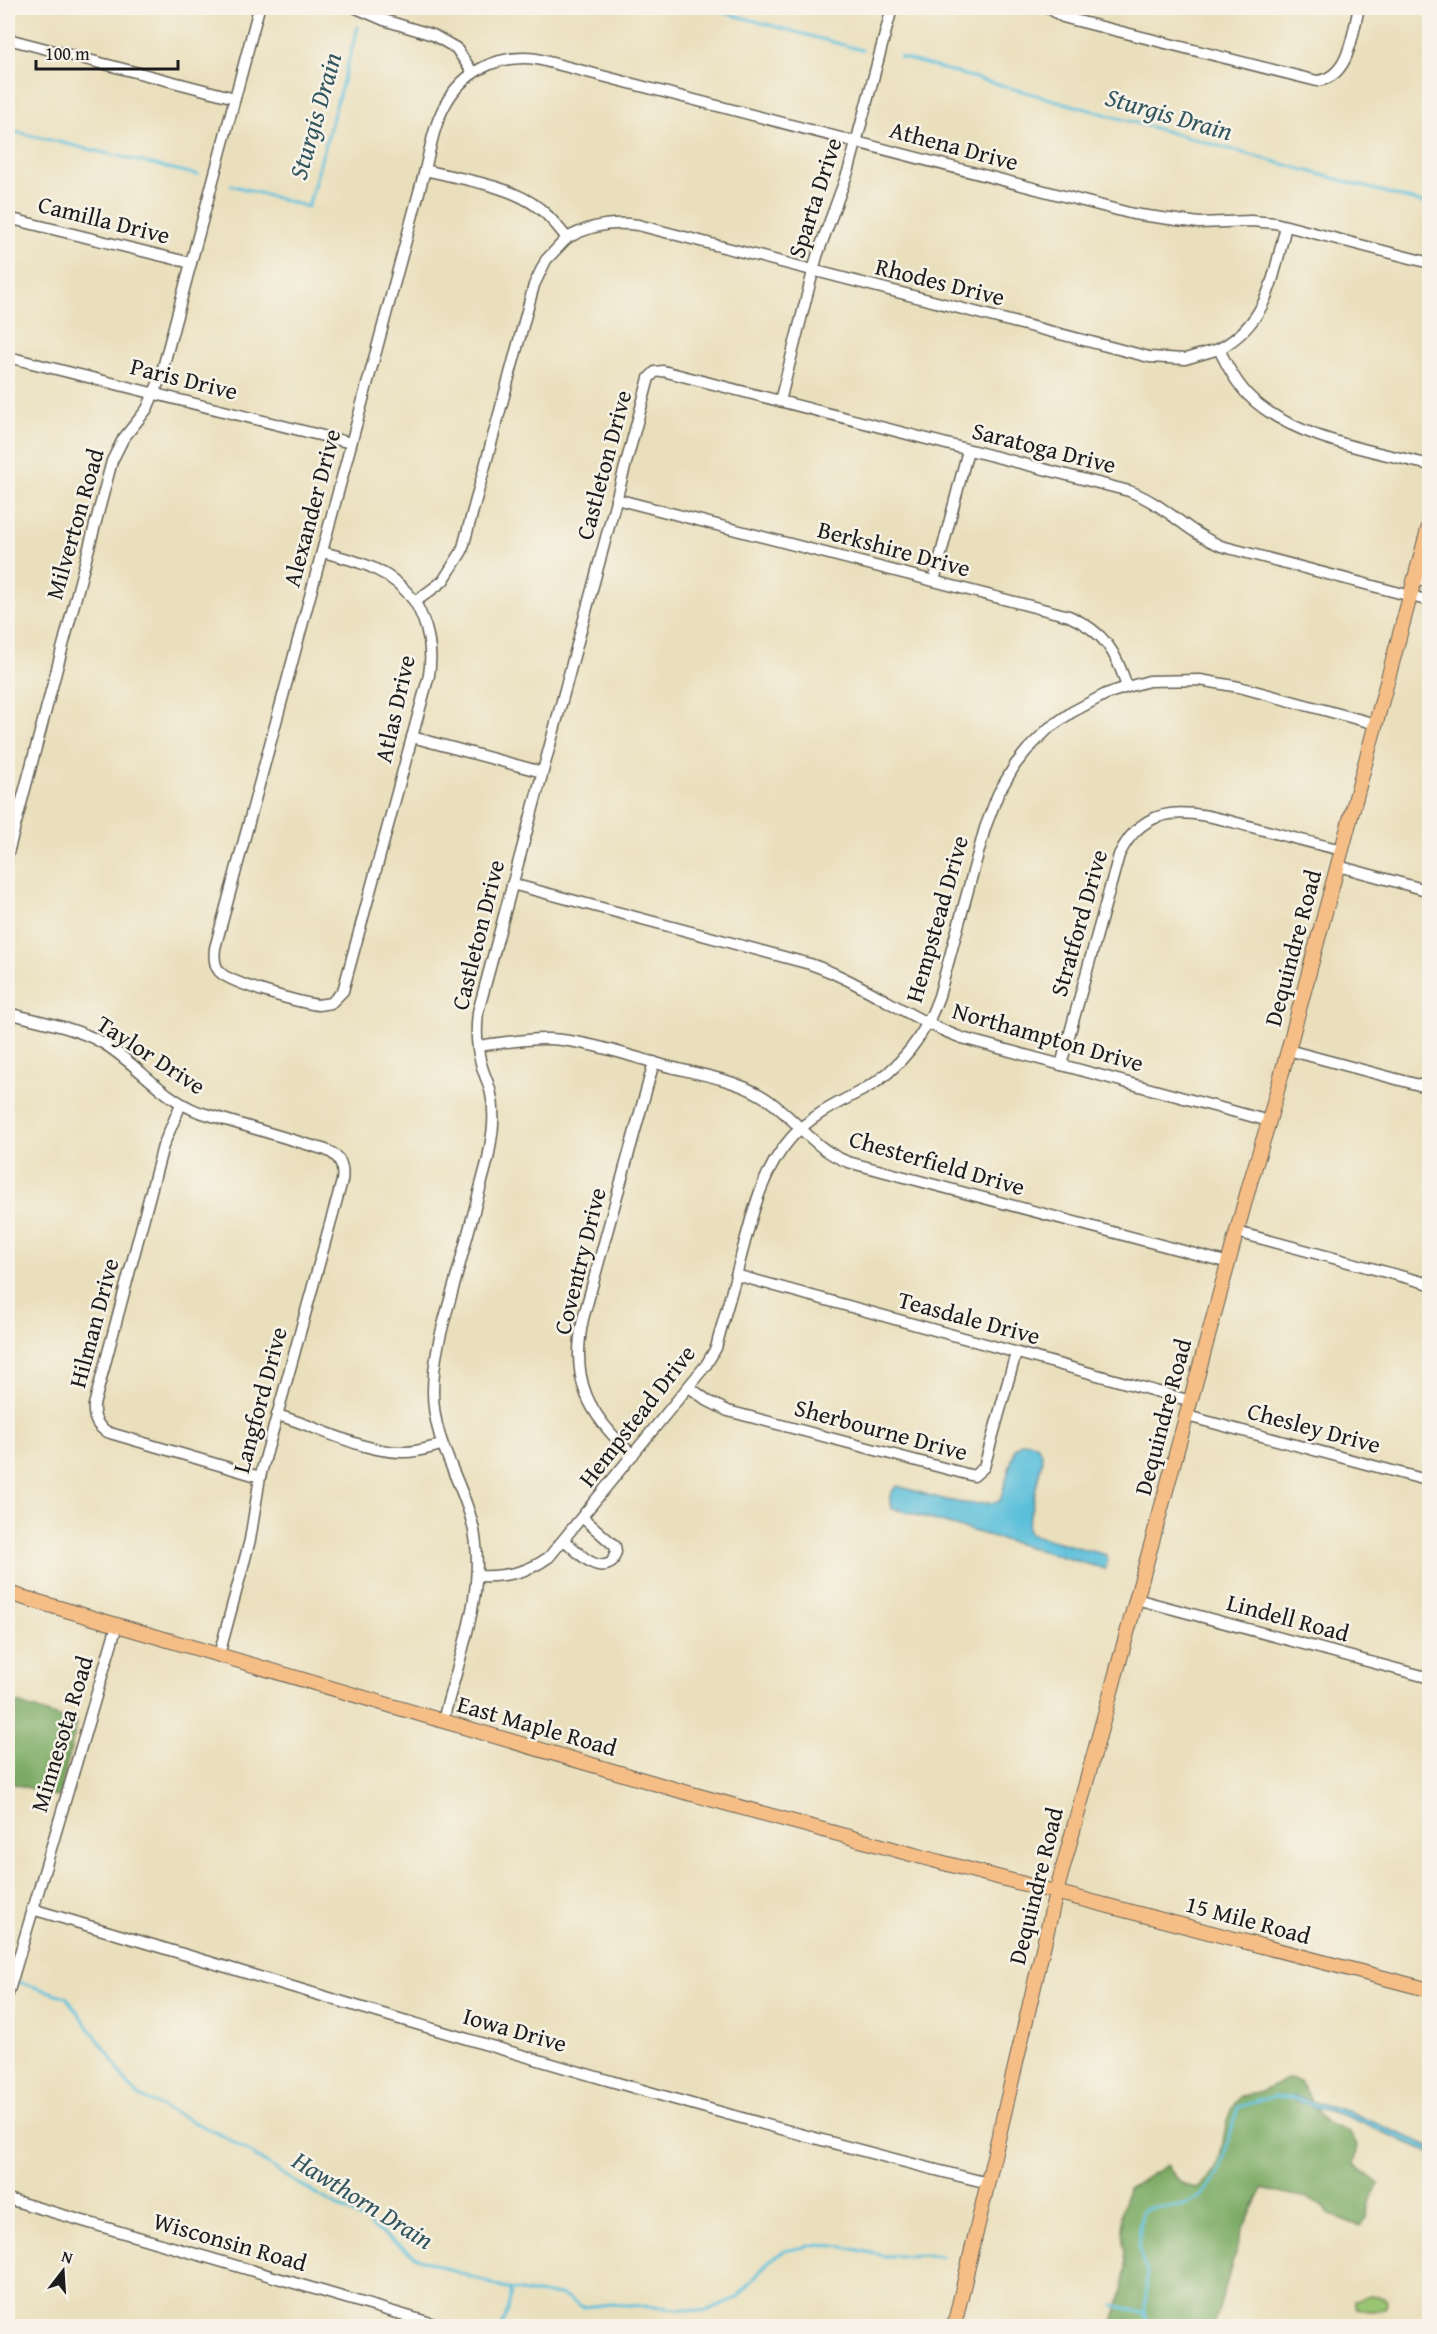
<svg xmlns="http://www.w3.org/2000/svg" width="1437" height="2334" font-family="'Gentium Book Plus',serif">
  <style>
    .green { fill: #99c472; stroke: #5a7047; stroke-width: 1.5 }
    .forest { fill: #7aaa64; stroke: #4b6340; stroke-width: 1.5 }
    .water { fill: #5cbfda; stroke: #3c6e7b; stroke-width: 1.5 }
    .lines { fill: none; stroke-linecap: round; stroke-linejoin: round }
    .stream { stroke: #5cbfda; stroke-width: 3 }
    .minor-casing { stroke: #646054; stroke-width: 13 }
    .major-casing { stroke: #646054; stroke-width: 16 }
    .minor { stroke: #fff; stroke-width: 10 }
    .major { stroke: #f6be87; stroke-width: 14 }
    .labels { text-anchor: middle; stroke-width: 5; stroke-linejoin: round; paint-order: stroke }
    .street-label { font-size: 24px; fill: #1c1c1c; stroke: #f7f3e8 }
    .water-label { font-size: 26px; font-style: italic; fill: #32555e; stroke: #f7f3e8 }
  </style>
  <rect width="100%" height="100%" fill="#f7f3e8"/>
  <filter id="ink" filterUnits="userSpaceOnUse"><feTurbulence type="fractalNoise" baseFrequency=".0167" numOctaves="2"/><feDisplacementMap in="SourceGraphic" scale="12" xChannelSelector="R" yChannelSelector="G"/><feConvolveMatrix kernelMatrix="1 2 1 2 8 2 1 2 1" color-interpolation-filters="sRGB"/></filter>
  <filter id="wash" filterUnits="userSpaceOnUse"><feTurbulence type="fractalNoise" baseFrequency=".008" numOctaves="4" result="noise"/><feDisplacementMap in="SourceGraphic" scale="24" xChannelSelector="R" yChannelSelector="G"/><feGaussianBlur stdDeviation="1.35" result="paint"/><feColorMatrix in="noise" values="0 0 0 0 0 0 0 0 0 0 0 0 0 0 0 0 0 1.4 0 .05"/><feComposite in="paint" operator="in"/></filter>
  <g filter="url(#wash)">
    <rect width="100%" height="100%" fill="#eadfbc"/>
    <path class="green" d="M1370,2295L1384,2297L1387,2300L1386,2306C1377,2314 1365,2311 1355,2307V2300Z"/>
    <g class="forest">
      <polygon points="8,1700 77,1723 59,1797 8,1782"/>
      <path d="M1289,2078L1300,2081L1324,2122L1349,2132L1358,2146L1354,2164L1379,2184L1369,2204L1366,2219L1360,2226L1331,2215L1322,2206L1307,2198L1263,2189L1242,2230L1214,2326H1112L1123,2287L1125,2267L1121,2214L1128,2189L1167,2165C1176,2179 1182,2187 1199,2188C1206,2181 1213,2174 1217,2164C1228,2139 1220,2121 1240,2096L1259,2093Z"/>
    </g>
    <g class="water">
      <path d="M1029,1442C1040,1445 1041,1451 1042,1461L1027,1528L1029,1534L1106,1555L1108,1559L1105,1569L892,1508C887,1499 890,1492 897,1486C931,1495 966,1510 1000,1501L1015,1449L1021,1443Z"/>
      <polygon points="1293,2096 1350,2112 1429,2146 1429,2152 1348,2117 1294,2101"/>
    </g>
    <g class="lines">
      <g class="stream">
        <polyline points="707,8 862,50"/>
        <polyline points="900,57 1430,205"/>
        <polyline points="8,130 198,175"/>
        <polyline points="231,185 308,207 358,27"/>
        <polyline points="19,1982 66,1997 112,2058 124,2079 139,2096 225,2137 294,2181 361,2219 420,2259 503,2288 532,2293 561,2295 583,2307 612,2304 706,2311 737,2298 770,2260 785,2251 819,2244 844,2247 885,2256 934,2255 941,2257"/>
        <polyline points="1114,2305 1146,2314"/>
        <polyline points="502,2326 508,2310 511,2290"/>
        <path d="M1148,2326L1145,2312L1147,2272L1138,2248L1142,2211C1149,2207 1157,2207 1165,2207C1171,2206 1178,2207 1184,2205C1200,2202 1213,2183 1220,2169L1238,2107L1275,2096L1296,2099"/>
      </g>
    </g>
  </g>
  <g filter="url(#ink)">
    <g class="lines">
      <g class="minor-casing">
        <g id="minor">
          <polyline points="356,8 384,20 433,35 456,48 473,73"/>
          <path d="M1049,8L1063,17L1074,20L1317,81C1350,77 1352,34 1359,8"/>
          <polyline points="8,39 235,98"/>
          <path d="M425,170C460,179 510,185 539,208C550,216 558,227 567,238C590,225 612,221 638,225L1149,357L1185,359L1219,349C1227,366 1236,383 1249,396C1291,438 1373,451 1430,465"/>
          <polyline points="8,218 191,263"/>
          <path d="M567,238L546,260L534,285L462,551L443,581L415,602C428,626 433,648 429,675L343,991L331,1003L318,1005C302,1003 227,983 219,971C214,965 214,956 215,948L425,170C430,149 434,126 444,107C462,71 498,54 537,59L1133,214L1199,223L1251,221L1275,223L1430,263"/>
          <path d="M1219,349C1269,322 1273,276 1286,226"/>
          <polyline points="8,357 351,443"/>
          <polyline points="780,401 817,256 849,169 892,8"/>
          <path d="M616,499L1069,616C1104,632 1116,651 1127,687"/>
          <path d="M322,552C359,561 392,570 415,602"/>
          <polyline points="1415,578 1430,582"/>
          <polyline points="934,581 968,450"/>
          <polyline points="412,737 542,772"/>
          <polyline points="8,853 112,461 123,439 147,409 160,379 259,8"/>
          <polyline points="1338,866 1430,891"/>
          <path d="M512,884L810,964C863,982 909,1019 962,1038L1269,1121"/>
          <path d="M8,1013C38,1021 73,1027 101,1042C136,1062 160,1097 199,1112L326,1150C340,1156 344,1165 342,1181L260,1477L250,1540L219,1655"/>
          <path d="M478,1046C502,1043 526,1038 550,1039C589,1041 629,1056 666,1066C698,1074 734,1079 762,1096C794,1115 812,1149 848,1162L1229,1263"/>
          <polyline points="1288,1050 1430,1088"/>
          <path d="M1061,1065L1119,855C1148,794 1201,814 1252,827C1282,835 1312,843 1342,850"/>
          <path d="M181,1104L163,1146L94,1405C93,1418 97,1428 110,1433L260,1477"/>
          <polyline points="1237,1232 1430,1284"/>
          <polyline points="736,1275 1191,1401"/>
          <polyline points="689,1387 708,1401 728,1411 974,1476 984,1467 1016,1353"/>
          <path d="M277,1415C317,1426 363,1453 405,1452C417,1452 429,1448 441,1445"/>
          <polyline points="1187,1416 1430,1481"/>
          <path d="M633,1455C588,1415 570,1380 583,1319L654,1062"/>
          <path d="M565,1541C577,1551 596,1574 612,1562L616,1552L615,1546L583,1518"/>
          <path d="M478,1576C505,1577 527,1573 549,1557L706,1365L716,1348C723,1320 732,1292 739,1264C751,1220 760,1173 791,1138C812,1115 836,1104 863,1090C899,1071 926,1034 939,996L985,828L998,794L1015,765L1027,750L1049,728L1072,712L1106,694L1127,687L1149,681L1200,680L1239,687L1376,724"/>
          <polyline points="1136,1599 1430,1678"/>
          <path d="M443,1721C458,1659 489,1586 472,1522C460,1476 433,1442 433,1392C433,1354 445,1318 455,1282C466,1241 477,1200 488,1159C492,1137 496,1116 491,1094C489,1083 483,1073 481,1063C476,1046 476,1029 478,1012L649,378L655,372L663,371L1129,491C1165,504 1185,531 1221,546L1430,601"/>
          <path d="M32,1909C350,2003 666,2103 988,2183"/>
          <polyline points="8,1994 117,1625"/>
          <polyline points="8,2199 441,2326"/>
        </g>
      </g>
      <g class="major-casing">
        <g id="major">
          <polyline points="8,1593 681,1791 944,1863 1430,1990"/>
          <polyline points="954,2326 1056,1893 1250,1183 1269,1121 1430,522"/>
        </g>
      </g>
      <use href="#minor" class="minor"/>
      <use href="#major" class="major"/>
    </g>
  </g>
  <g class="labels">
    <g class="street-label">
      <text transform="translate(954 146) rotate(15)" y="8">Athena Drive</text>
      <text transform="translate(815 198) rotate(-72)" y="8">Sparta Drive</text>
      <text transform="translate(104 220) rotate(14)" y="8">Camilla Drive</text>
      <text transform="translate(940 282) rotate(14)" y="8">Rhodes Drive</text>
      <text transform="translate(184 379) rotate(14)" y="8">Paris Drive</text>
      <text transform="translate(1044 448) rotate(14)" y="8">Saratoga Drive</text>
      <text transform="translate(604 465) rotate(-75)" y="8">Castleton Drive</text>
      <text transform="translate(312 508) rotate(-75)" y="8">Alexander Drive</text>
      <text transform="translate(75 524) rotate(-74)" y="8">Milverton Road</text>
      <text transform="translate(894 549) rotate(15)" y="8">Berkshire Drive</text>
      <text transform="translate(395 709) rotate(-77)" y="8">Atlas Drive</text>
      <text transform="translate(937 919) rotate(-74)" y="8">Hempstead Drive</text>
      <text transform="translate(1079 923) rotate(-74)" y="8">Stratford Drive</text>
      <text transform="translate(478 935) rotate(-76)" y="8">Castleton Drive</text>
      <text transform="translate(1293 948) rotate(-75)" y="8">Dequindre Road</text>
      <text transform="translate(1048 1037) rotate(16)" y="8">Northampton Drive</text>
      <text transform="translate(151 1055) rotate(33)" y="8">Taylor Drive</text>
      <text transform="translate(937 1163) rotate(16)" y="8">Chesterfield Drive</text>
      <text transform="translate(580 1261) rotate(-76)" y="8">Coventry Drive</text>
      <text transform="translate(969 1318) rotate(15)" y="8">Teasdale Drive</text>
      <text transform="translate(94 1323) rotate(-75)" y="8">Hilman Drive</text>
      <text transform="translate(260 1400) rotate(-75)" y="8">Langford Drive</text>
      <text transform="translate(637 1416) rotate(-52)" y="8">Hempstead Drive</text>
      <text transform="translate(1163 1417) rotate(-75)" y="8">Dequindre Road</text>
      <text transform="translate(1314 1428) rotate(15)" y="8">Chesley Drive</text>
      <text transform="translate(881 1430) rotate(15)" y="8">Sherbourne Drive</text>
      <text transform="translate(1288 1618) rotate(15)" y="8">Lindell Road</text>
      <text transform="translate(537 1726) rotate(16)" y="8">East Maple Road</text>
      <text transform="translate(62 1734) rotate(-73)" y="8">Minnesota Road</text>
      <text transform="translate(1036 1886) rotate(-76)" y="8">Dequindre Road</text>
      <text transform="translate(1248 1920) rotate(15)" y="8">15 Mile Road</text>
      <text transform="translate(515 2030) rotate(16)" y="8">Iowa Drive</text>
      <text transform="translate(230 2242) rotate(16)" y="8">Wisconsin Road</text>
    </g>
    <g class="water-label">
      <text transform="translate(1169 114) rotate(16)" y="9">Sturgis Drain</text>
      <text transform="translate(315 116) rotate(-74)" y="9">Sturgis Drain</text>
      <text transform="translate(363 2200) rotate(32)" y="9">Hawthorn Drain</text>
    </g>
  </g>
  <rect width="1437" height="2334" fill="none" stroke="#f7f3e8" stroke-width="30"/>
  <g transform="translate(63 2271) rotate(17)" stroke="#f7f3e8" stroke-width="4.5" paint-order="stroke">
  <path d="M0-4.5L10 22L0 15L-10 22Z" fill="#1c1c1c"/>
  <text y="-9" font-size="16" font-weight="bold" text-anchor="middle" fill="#1c1c1c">N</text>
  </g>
  <path d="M36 60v9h142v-9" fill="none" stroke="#1c1c1c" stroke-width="3"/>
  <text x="45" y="60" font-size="18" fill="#1c1c1c" stroke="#f7f3e8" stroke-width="4.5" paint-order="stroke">100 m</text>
</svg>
